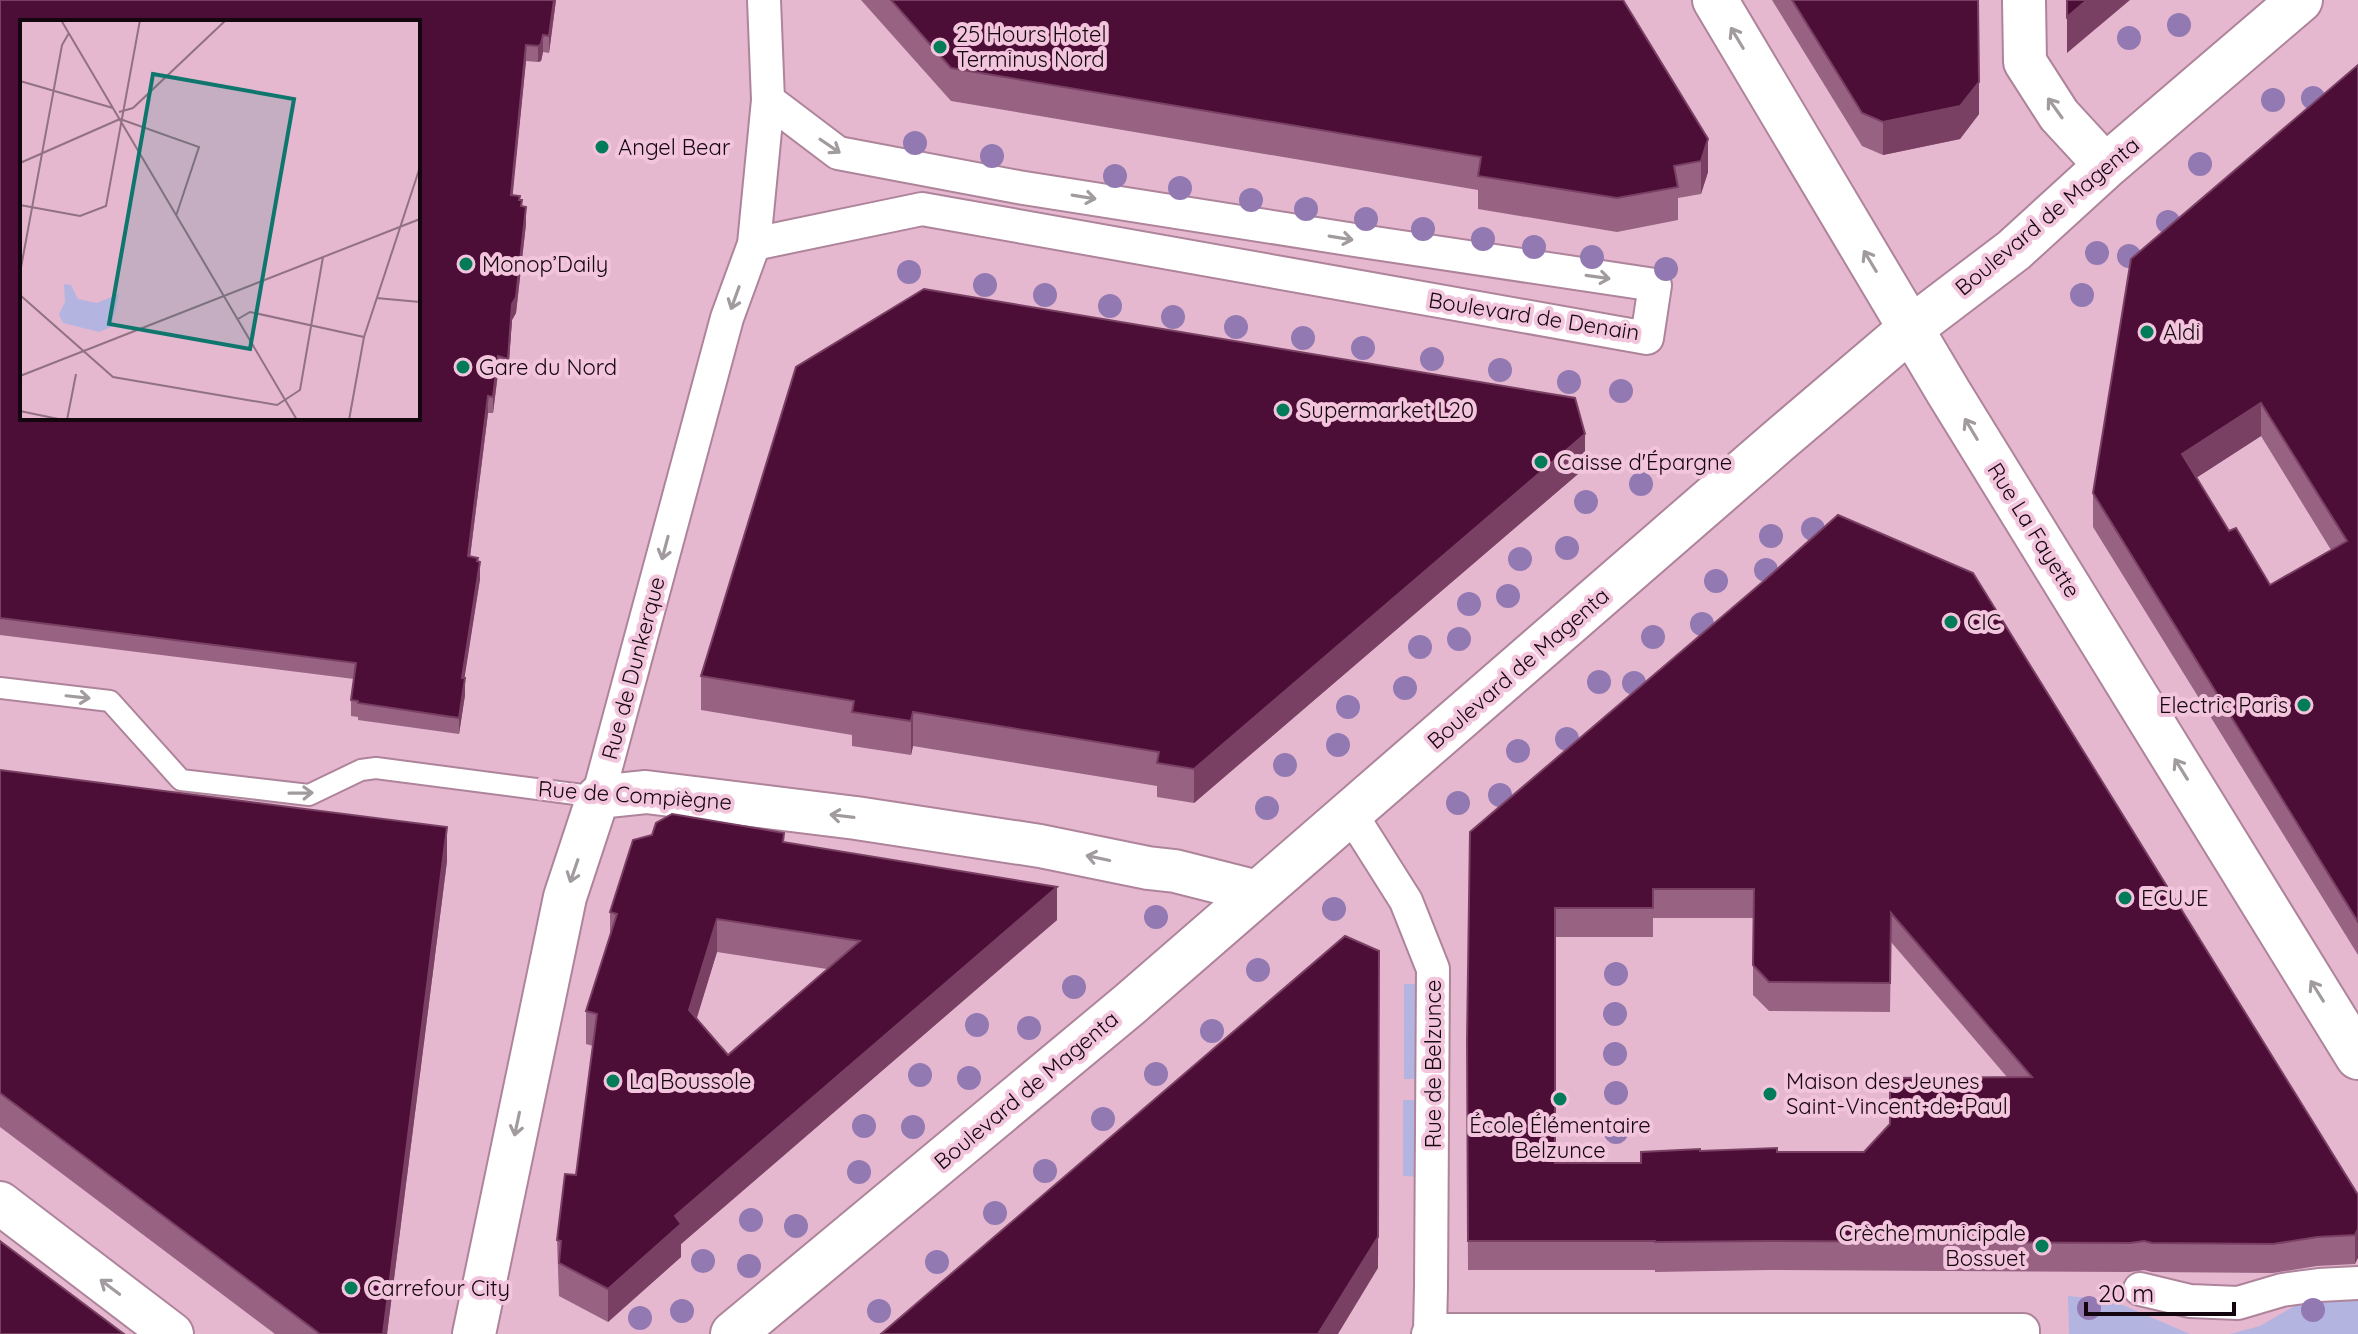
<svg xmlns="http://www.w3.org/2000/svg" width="2358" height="1334" font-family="Quicksand,sans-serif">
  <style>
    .green { fill: #b4b4e1 }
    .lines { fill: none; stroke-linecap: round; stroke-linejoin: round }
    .service-casing { stroke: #ae849b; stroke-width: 24 }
    .pedestrian-casing { stroke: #ae849b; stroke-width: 36 }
    .minor-casing { stroke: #ae849b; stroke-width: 46 }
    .secondary-casing { stroke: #ae849b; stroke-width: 48 }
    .primary-casing { stroke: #ae849b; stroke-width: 48 }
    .service { stroke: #fff; stroke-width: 20 }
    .pedestrian { stroke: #fff; stroke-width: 32 }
    .minor { stroke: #fff; stroke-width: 42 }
    .secondary { stroke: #fff; stroke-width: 44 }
    .primary { stroke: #fff; stroke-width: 44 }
    .tree { fill: #9279b2 }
    .wall { fill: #986283; fill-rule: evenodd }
    .shaded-wall { fill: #7a4064 }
    .building { fill: #4c0d36; stroke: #7a4064; stroke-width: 2; fill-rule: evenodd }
    .oneway { stroke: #a19b9f }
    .poi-dot { fill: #027b59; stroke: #f3c5dd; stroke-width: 3 }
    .labels { text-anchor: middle; stroke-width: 8; stroke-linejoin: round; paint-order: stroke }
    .poi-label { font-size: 22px; fill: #14060e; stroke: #f3c5dd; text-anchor: start }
    .street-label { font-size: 22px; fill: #14060e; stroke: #f3c5dd }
    .inset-road { fill: none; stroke: #917182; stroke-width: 2 }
    .view { fill: #0f766e; fill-opacity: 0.15; stroke: #0f766e; stroke-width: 4 }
    .inset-edge { fill: none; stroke: #14060e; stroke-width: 4 }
  </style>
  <rect width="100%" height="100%" fill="#e5b8d0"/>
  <g class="green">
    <rect x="1404" y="984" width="20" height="95"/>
    <polygon points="1403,1100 1425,1100 1424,1177 1403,1176"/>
    <polygon points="2068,1296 2111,1300 2190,1334 2069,1334"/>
    <polygon points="2358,1298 2358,1334 2230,1334 2260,1326 2303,1301"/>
  </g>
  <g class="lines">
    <g class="service-casing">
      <polyline id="service" points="0,688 110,701 181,780 309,795 361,770 376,768 598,797"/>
    </g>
    <g class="pedestrian-casing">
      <g id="pedestrian">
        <polyline points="754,244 922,209 1647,338 1655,285 1361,241 1018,187 838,153 768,100"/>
        <polyline points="598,797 727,318 754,244 768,100 764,0"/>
        <polyline points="1351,814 1406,901 1433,969 1431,1287 1430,1330 1428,1334"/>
        <polyline points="2140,1289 2190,1301 2238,1303 2282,1290 2319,1285 2358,1283"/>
        <polyline points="1430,1330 2023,1330 2023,1334"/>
      </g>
    </g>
    <g class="minor-casing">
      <g id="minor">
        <polyline points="2024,0 2025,62 2059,115 2106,166"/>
        <polyline points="0,1203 172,1334"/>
        <polyline points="474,1334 565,897 598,797 646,792 856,818 1040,846 1148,868 1175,871 1258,892"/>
      </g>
    </g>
    <g class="secondary-casing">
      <polyline id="secondary" points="1715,0 1949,393 2358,1057"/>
    </g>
    <g class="primary-casing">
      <polyline id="primary" points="733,1334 1130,1004 1776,443 1910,329 2014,250 2106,166 2300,0"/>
    </g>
    <use href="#service" class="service"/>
    <use href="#pedestrian" class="pedestrian"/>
    <use href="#minor" class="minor"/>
    <use href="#secondary" class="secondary"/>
    <use href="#primary" class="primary"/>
  </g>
  <g class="tree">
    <circle cx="2179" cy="25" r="12"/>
    <circle cx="2129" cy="38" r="12"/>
    <circle cx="2313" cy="98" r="12"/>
    <circle cx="2273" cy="100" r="12"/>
    <circle cx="915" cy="143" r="12"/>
    <circle cx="992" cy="156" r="12"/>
    <circle cx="2200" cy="164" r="12"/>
    <circle cx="1115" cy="176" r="12"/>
    <circle cx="1180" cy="188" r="12"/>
    <circle cx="1251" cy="200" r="12"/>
    <circle cx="1306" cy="209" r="12"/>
    <circle cx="1366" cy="219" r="12"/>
    <circle cx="2168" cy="222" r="12"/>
    <circle cx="1423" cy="229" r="12"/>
    <circle cx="1483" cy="239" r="12"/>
    <circle cx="1534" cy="247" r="12"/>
    <circle cx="2097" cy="253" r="12"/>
    <circle cx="2129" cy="256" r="12"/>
    <circle cx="1592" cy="257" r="12"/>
    <circle cx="1666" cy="269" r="12"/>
    <circle cx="909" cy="272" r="12"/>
    <circle cx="985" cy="285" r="12"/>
    <circle cx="1045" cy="295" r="12"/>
    <circle cx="2082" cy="295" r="12"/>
    <circle cx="1110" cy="306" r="12"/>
    <circle cx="1173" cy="317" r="12"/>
    <circle cx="1236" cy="327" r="12"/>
    <circle cx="1303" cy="338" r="12"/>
    <circle cx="1363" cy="348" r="12"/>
    <circle cx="1432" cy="359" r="12"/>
    <circle cx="1500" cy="370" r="12"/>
    <circle cx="1569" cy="382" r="12"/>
    <circle cx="1621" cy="391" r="12"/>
    <circle cx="1641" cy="484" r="12"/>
    <circle cx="1586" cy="502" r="12"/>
    <circle cx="1813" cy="529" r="12"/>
    <circle cx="1771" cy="536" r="12"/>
    <circle cx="1567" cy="548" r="12"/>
    <circle cx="1520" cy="559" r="12"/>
    <circle cx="1766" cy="570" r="12"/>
    <circle cx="1716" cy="581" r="12"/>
    <circle cx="1508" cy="596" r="12"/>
    <circle cx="1469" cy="604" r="12"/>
    <circle cx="1702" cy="624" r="12"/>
    <circle cx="1653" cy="637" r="12"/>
    <circle cx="1459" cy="639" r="12"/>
    <circle cx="1420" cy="647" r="12"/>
    <circle cx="1599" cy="682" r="12"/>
    <circle cx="1634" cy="683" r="12"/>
    <circle cx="1405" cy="688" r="12"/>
    <circle cx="1348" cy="707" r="12"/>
    <circle cx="1567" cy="739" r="12"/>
    <circle cx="1338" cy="745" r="12"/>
    <circle cx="1518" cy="751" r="12"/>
    <circle cx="1285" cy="765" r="12"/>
    <circle cx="1500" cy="795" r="12"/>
    <circle cx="1458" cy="803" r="12"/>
    <circle cx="1267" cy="808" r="12"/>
    <circle cx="1334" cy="909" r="12"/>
    <circle cx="1156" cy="917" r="12"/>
    <circle cx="1258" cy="970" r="12"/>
    <circle cx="1616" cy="974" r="12"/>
    <circle cx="1074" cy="987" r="12"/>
    <circle cx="1615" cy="1014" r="12"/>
    <circle cx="977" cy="1025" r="12"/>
    <circle cx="1029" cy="1028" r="12"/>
    <circle cx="1212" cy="1031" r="12"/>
    <circle cx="1615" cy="1054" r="12"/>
    <circle cx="1156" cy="1074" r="12"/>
    <circle cx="920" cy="1075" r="12"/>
    <circle cx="969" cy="1078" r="12"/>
    <circle cx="1616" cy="1093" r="12"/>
    <circle cx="1103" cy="1119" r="12"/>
    <circle cx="864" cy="1126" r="12"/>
    <circle cx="913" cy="1127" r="12"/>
    <circle cx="1616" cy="1132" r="12"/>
    <circle cx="1045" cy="1171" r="12"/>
    <circle cx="859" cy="1172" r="12"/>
    <circle cx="995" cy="1213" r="12"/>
    <circle cx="751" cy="1220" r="12"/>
    <circle cx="796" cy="1226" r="12"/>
    <circle cx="703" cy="1261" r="12"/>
    <circle cx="937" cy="1262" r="12"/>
    <circle cx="749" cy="1266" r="12"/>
    <circle cx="2089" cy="1308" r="12"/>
    <circle cx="2313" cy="1310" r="12"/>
    <circle cx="682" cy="1311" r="12"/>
    <circle cx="879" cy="1311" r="12"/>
    <circle cx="640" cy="1318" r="12"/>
  </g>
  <g class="wall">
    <polygon points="0,0 556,0 549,53 543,52 541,61 538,62 526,61 512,196 520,200 526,224 516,313 512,320 508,375 498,373 493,413 488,413 470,557 480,579 464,678 465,695 459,734 358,720 358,717 351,716 351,700 354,679 0,635"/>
    <polygon points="861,0 1623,0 1708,172 1701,194 1678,198 1678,220 1617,232 1478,209 1478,190 951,101"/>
    <polygon points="1772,0 1978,0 1979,114 1960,139 1883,155 1862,146"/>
    <path d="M2358,65V955L2093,527V493ZM2261,436L2331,550L2270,585L2229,531L2196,478Z"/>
    <polygon points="1585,468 1194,803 1157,797 1157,786 913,746 911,755 852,746 852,735 701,710 701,676"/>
    <path d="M1765,580L2358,1195L2355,1264L2317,1266L2273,1273L2152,1272L2144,1270L2130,1272L1769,1270L1655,1272V1270H1468L1467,1040ZM1653,918H1753V995L1769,1011L1890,1012L1891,942L2007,1077L1864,1152L1700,1151L1641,1163H1555V937H1653Z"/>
    <polygon points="0,770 447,861 387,1334 275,1334 0,1127"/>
    <path d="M784,842L1057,920L681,1244V1257L608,1322L559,1296L557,1240L576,1175L593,1046L586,1044V1011L610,935V912ZM717,952L827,969L728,1055L696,1019Z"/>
  </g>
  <g class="shaded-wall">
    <polygon points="554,0 556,0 549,53 549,36"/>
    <polygon points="2087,0 2130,0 2067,53 2067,17"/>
    <polygon points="543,35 543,52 541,61 538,62 538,46"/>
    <polygon points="526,45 526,61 511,212 511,195"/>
    <polygon points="1979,82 1979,114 1960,139 1883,155 1883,122"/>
    <polygon points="1708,139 1708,172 1701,194 1701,161"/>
    <polygon points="526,207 526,224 516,313 512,320 508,375 508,359 512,304"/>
    <polygon points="498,356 498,373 493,413 493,397"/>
    <polygon points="488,396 488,413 468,573 468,556"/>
    <polygon points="2261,403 2261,436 2182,487 2182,454"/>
    <polygon points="1585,434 1585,468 1194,803 1194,769"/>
    <polygon points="480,562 480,579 462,694 462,678"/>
    <polygon points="465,678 465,695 459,734 459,718"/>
    <polygon points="913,712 913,746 911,755 911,721"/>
    <polygon points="447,827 447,861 387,1334 383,1334"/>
    <polygon points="1057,887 1057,920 681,1244 681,1257 608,1322 608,1289 675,1216"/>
    <polygon points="717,919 717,952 689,1044 689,1010"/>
    <polygon points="1379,983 1378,1268 1338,1334 1318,1334"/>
    <polygon points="2358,1229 2358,1258 2355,1264 2355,1235"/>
  </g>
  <g class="building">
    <path d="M0,0H554L549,36L543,35L541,44L538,46L526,45L511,195L520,196L519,200H522L521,206L526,207L516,297L512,304L508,359L498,356L493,397L488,396L468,556L478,558L477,561L480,562L462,678H465L459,718L358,703V701L351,700L356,663L0,618ZM22,22H418V418H22Z"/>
    <polygon points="891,0 1623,0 1708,139 1701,161 1674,166 1678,187 1617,198 1478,176 1481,157 951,68"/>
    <polygon points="1792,0 1978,0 1979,82 1960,106 1883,122 1862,113"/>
    <polygon points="2067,0 2087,0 2067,17"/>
    <path d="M2358,65V922L2093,493L2131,259ZM2261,403L2347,541L2270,585L2236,528L2229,531L2182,454Z"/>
    <polygon points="924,289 1575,398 1585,434 1194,769 1157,763 1159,752 913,712 911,721 852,712 854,701 701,676 796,367"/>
    <path d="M1838,515L1973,573L2358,1195V1229L2355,1235L2317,1237L2273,1244L2152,1243L2144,1241L2130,1243L1769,1241L1655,1242V1241H1468L1467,1040L1470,832L1765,580ZM1653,889H1754L1753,965L1769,982L1890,983L1891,913L2032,1077L1890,1078V1124L1864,1152H1777V1148L1700,1151V1149L1641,1152V1163H1555V908H1653Z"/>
    <polygon points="0,770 447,827 383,1334 320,1334 0,1093"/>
    <path d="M672,814L784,833L783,842L1057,887L675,1216L681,1224L608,1289L559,1263L561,1241L557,1240L565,1174L576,1175L597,1014L586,1011L617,914L610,912L633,840L652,835L656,823ZM717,919L860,941L728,1055L689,1010Z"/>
    <polygon points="1345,936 1379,951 1378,1237 1318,1334 881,1334"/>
    <polygon points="0,1241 124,1334 0,1334"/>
  </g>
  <defs><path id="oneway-shaft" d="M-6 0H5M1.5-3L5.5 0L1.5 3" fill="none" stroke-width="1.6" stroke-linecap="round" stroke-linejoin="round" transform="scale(2)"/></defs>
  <g class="oneway">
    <use href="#oneway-shaft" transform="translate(1737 38) rotate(-121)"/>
    <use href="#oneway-shaft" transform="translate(2055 108) rotate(-126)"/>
    <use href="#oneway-shaft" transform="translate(830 146) rotate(34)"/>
    <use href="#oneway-shaft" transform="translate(1084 197) rotate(9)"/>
    <use href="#oneway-shaft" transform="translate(1341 238) rotate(9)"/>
    <use href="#oneway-shaft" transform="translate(1870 261) rotate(-121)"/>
    <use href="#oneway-shaft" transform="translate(1598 277) rotate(8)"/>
    <use href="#oneway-shaft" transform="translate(735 298) rotate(110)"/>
    <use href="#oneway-shaft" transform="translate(1971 429) rotate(-121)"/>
    <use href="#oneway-shaft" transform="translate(665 548) rotate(105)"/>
    <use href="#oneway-shaft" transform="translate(78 697) rotate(6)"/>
    <use href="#oneway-shaft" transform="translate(2181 769) rotate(-122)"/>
    <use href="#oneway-shaft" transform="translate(301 793) rotate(-1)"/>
    <use href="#oneway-shaft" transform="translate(842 816) rotate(-173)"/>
    <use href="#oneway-shaft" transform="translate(1098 858) rotate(-168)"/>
    <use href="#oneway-shaft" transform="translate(574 871) rotate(109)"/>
    <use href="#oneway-shaft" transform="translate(2317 991) rotate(-122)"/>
    <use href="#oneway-shaft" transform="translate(517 1124) rotate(102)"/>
    <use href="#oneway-shaft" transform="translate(110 1287) rotate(-143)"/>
  </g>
  <g class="poi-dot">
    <circle cx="940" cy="47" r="8"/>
    <circle cx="602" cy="147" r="8"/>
    <circle cx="466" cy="264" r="8"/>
    <circle cx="2147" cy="332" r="8"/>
    <circle cx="463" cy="367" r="8"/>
    <circle cx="1283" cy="410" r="8"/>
    <circle cx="1541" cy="462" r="8"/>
    <circle cx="1951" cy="622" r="8"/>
    <circle cx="2304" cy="705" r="8"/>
    <circle cx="2125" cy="898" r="8"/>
    <circle cx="613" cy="1081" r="8"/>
    <circle cx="1770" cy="1094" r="8"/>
    <circle cx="1560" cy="1099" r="8"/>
    <circle cx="2042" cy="1246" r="8"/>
    <circle cx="351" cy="1288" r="8"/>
  </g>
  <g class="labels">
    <g class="poi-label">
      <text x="956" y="42">25 Hours Hotel<tspan x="956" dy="25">Terminus Nord</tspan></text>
      <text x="618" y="155">Angel Bear</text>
      <text x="482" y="272">Monop’Daily</text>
      <text x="2163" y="340">Aldi</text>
      <text x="479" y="375">Gare du Nord</text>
      <text x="1299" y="418">Supermarket L20</text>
      <text x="1557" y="470">Caisse d'Épargne</text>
      <text x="1967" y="630">CIC</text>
      <text x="2288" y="713" text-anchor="end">Electric Paris</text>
      <text x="2141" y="906">ECUJE</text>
      <text x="629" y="1089">La Boussole</text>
      <text x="1786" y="1089">Maison des Jeunes<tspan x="1786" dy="25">Saint-Vincent-de-Paul</tspan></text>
      <text x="1560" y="1133" text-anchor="middle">École Élémentaire<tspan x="1560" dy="25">Belzunce</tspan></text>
      <text x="2026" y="1241" text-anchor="end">Crèche municipale<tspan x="2026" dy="25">Bossuet</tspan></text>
      <text x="367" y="1296">Carrefour City</text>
    </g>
    <g class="street-label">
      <text transform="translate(2047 216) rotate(-40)" y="8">Boulevard de Magenta</text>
      <text transform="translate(1534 316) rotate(9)" y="8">Boulevard de Denain</text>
      <text transform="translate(2034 530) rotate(58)" y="8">Rue La Fayette</text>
      <text transform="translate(633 668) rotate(-75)" y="8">Rue de Dunkerque</text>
      <text transform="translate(1518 668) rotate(-41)" y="8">Boulevard de Magenta</text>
      <text transform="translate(635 795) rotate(4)" y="8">Rue de Compiègne</text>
      <text transform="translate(1433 1064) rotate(-90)" y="8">Rue de Belzunce</text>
      <text transform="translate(1026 1090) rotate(-40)" y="8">Boulevard de Magenta</text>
    </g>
  </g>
  <g transform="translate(20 20)">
    <rect width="400" height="400" fill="#e5b8d0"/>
    <path d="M44,264L51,265L58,279L77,283L99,274L91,307L79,312L43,303L39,294L45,282Z" fill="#b4b4e1"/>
    <path class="inset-road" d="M41,0L277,400M0,61L93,88M99,92L113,88L206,0M100,99L179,127L156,196M0,143L100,99M0,185L60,196L86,186L120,0M0,253L42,25L49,13M0,275L93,357L257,385L280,370L303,237M356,278L400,282M218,299L230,292L344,317M0,356L400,199M0,391L43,400M47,400L56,354M329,400L344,317L400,147"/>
    <path class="view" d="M133,54L274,79L230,329L89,304Z"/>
    <rect width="400" height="400" class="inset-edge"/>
  </g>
  <path d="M2086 1302v12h148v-12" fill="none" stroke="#14060e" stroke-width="4"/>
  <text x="2098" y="1302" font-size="24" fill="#14060e" stroke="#f3c5dd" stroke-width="6" paint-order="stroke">20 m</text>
</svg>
